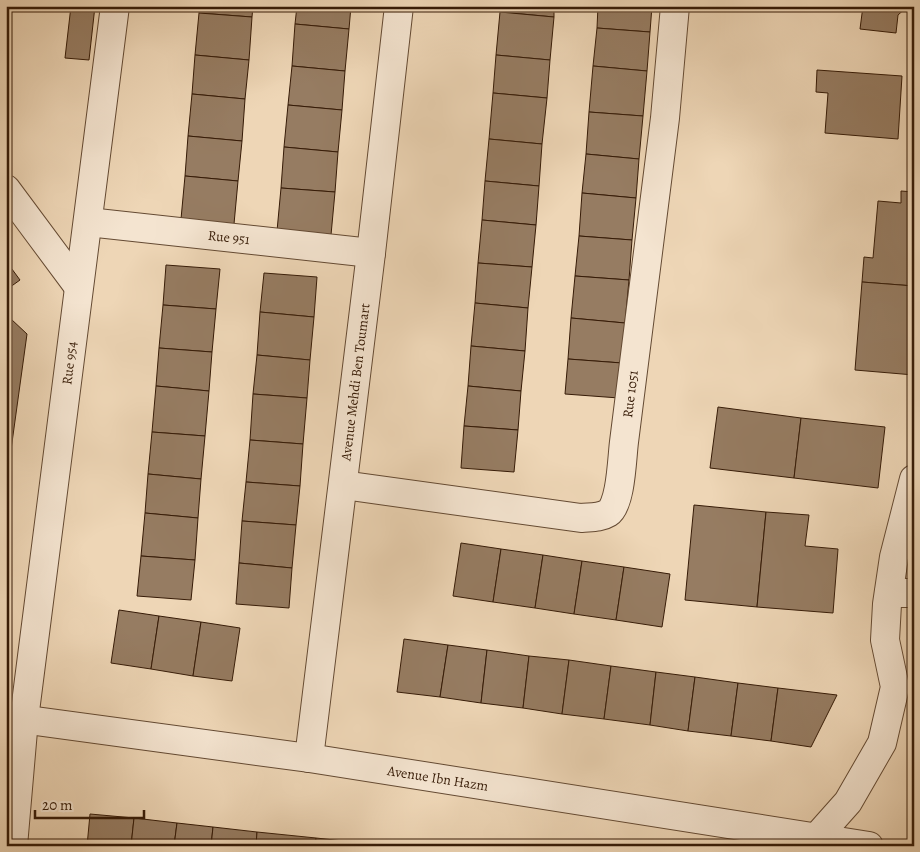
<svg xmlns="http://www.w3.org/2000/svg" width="920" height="852" font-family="Alegreya,serif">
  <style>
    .building { fill: #967c62; stroke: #361b07 }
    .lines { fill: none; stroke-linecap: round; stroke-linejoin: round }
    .minor-casing { stroke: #644a33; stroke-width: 30 }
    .minor { stroke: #f4e4d0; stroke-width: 28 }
    .labels { text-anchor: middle; stroke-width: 4; stroke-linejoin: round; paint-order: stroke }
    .street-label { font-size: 14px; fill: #361b07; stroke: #f4e4d0 }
  </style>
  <rect width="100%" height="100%" fill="#eed6b6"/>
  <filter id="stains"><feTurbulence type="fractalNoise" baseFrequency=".004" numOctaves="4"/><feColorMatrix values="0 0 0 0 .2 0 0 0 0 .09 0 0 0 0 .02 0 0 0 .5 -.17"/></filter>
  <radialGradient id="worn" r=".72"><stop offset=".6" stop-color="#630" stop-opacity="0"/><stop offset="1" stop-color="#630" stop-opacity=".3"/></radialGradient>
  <g class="building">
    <polygon points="71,6 95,6 89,60 65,58"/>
    <polygon points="199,6 253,6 252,17 199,13"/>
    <polygon points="297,6 351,6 349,29 295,24"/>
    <polygon points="501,6 554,6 554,17 500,12"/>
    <polygon points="598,6 652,6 650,32 597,28"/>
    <polygon points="863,6 908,6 898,15 896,33 860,29"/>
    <polygon points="500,12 554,17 550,60 496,55"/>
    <polygon points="199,13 252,17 249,60 195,55"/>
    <polygon points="295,24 349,29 345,71 292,66"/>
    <polygon points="597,28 650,32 647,71 593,66"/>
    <polygon points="195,55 249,60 245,99 192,94"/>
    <polygon points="496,55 550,60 547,98 493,93"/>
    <polygon points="292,66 345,71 342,110 288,105"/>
    <polygon points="593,66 647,71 643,116 589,112"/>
    <polygon points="817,70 902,76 898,139 825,133 828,93 816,92"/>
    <polygon points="493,93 547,98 542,144 489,139"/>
    <polygon points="192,94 245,99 242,141 188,136"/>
    <polygon points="288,105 342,110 338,152 284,147"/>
    <polygon points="589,112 643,116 639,159 586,154"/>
    <polygon points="188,136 242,141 238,181 185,176"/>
    <polygon points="489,139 542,144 539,186 485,181"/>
    <polygon points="284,147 338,152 335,192 281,188"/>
    <polygon points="586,154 639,159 636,198 582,193"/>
    <polygon points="185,176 238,181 234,224 181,219"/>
    <polygon points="485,181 539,186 536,225 482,220"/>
    <polygon points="281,188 335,192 331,235 277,231"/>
    <polygon points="901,191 914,192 914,286 862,282 864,257 873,258 878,201 901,203"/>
    <polygon points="582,193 636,198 632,240 579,236"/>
    <polygon points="482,220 536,225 532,267 478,263"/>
    <polygon points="579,236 632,240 629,280 575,276"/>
    <polygon points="6,261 20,280 6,290"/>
    <polygon points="478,263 532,267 528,308 475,303"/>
    <polygon points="166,265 220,269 216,309 163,305"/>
    <polygon points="264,273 317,277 314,317 260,312"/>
    <polygon points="575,276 629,280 625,323 571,318"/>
    <polygon points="862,282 914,286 914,375 855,370"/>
    <polygon points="475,303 528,308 525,351 471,346"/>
    <polygon points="163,305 216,309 212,352 159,348"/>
    <polygon points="260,312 314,317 310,360 257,355"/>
    <polygon points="571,318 625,323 622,363 568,359"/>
    <polygon points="11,319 27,334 6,486 6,324"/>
    <polygon points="471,346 525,351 521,391 468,386"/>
    <polygon points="159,348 212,352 209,391 156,386"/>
    <polygon points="257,355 310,360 307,398 253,394"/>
    <polygon points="568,359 622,363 619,398 565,394"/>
    <polygon points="156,386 209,391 205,436 152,432"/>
    <polygon points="468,386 521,391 518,430 464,426"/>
    <polygon points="253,394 307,398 303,444 250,440"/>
    <polygon points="718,407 801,418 794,478 710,468"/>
    <polygon points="801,418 885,427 878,488 794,478"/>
    <polygon points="464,426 518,430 514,472 461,468"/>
    <polygon points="152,432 205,436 201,479 148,474"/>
    <polygon points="250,440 303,444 300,486 246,482"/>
    <polygon points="148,474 201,479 198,518 145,513"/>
    <polygon points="246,482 300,486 296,525 242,521"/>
    <polygon points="694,505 766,512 757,607 685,600"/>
    <polygon points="766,512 809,515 805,546 838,549 833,613 757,607"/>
    <polygon points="145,513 198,518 195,560 141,556"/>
    <polygon points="242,521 296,525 292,568 239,563"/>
    <polygon points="461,543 501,549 493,602 453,596"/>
    <polygon points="501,549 543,555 535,608 493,602"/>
    <polygon points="543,555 582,561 574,614 535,608"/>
    <polygon points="141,556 195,560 191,600 137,596"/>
    <polygon points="582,561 624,567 616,620 574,614"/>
    <polygon points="239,563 292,568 289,608 236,604"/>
    <polygon points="624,567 670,574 662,627 616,620"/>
    <polygon points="119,610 159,616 151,669 111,663"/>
    <polygon points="159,616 201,622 193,676 151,669"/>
    <polygon points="201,622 240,628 232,681 193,676"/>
    <polygon points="404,639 448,645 440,697 397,692"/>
    <polygon points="448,645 487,650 481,703 440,697"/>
    <polygon points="487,650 529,656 523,708 481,703"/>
    <polygon points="529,656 569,660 562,714 523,708"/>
    <polygon points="569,660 611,666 604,719 562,714"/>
    <polygon points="611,666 656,672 650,725 604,719"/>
    <polygon points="656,672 695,677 688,731 650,725"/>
    <polygon points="695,677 738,683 731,736 688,731"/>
    <polygon points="738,683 778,688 771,741 731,736"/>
    <polygon points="778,688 837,695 811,747 771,741"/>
    <polygon points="90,814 134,818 131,846 87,846"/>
    <polygon points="134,818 177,823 174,846 131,846"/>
    <polygon points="177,823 213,827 211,846 174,846"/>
    <polygon points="213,827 257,832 256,846 211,846"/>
    <polygon points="257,832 316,838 315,846 256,846"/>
    <polygon points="316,838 371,844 371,846 315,846"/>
  </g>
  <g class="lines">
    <g class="minor-casing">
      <g id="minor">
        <polyline points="6,189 78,286"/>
        <polyline points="88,222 371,253"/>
        <path d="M343,485L581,518C590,517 600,518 608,513C621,505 622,457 624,442L665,118L675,6"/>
        <polyline points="889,593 914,593"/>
        <polyline points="6,717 309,758 869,846"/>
        <polyline points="309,758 371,253 399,6"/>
        <polyline points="13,846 24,719 115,6"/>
        <polyline points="812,846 816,838 848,802 882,743 895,687 885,640 887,604 894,557 914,479"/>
      </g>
    </g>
    <use href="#minor" class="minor"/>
  </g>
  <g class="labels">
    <g class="street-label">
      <text transform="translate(229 237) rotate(6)" y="5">Rue 951</text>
      <text transform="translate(69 363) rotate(-83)" y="5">Rue 954</text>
      <text transform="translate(355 382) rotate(-83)" y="5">Avenue Mehdi Ben Toumart</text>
      <text transform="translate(630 394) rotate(-83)" y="5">Rue 1051</text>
      <text transform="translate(438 778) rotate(9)" y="5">Avenue Ibn Hazm</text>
    </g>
  </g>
  <rect width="920" height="852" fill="none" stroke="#eed6b6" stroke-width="25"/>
  <rect x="8" y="8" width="905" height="837" fill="none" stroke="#361b07" stroke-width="2.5"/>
  <rect x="12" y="12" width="895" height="827" fill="none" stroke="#361b07"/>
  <path d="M35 810v8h109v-8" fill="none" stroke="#361b07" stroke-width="2.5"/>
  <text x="42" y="810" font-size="15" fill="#361b07" stroke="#f4e4d0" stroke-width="4" paint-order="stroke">20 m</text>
  <rect width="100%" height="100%" filter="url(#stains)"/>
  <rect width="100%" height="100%" fill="url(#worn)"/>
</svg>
